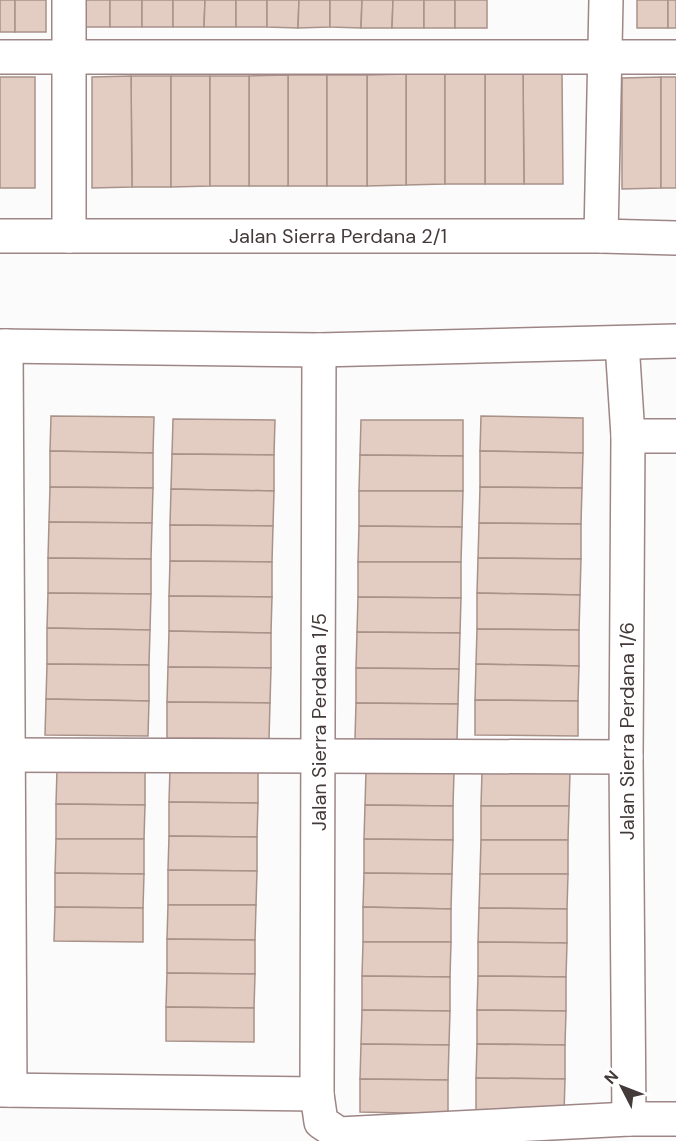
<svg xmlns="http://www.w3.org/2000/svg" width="676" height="1141" font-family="'DM Sans',sans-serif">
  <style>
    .building { fill: #e3ccc2; stroke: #a89289; stroke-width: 1.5 }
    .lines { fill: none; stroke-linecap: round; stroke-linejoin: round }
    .minor-casing { stroke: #9e8686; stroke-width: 36 }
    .minor { stroke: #fff; stroke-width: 33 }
    .labels { text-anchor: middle; stroke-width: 5; stroke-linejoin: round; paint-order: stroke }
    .street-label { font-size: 20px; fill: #443a3a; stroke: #fff }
  </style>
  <rect width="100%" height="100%" fill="#fbfbfb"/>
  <g class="building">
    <rect x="0" y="0" width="15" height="32"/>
    <rect x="15" y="0" width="31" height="32"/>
    <rect x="79" y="0" width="31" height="27"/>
    <rect x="110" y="0" width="32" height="27"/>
    <rect x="142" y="0" width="31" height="27"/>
    <polygon points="173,0 205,0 204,27 173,27"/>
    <polygon points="205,0 236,0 236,27 204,27"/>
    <rect x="236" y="0" width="31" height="27"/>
    <polygon points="267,0 299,0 298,28 267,27"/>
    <polygon points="299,0 330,0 330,27 298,28"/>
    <polygon points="330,0 362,0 361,28 330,27"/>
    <polygon points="362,0 393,0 392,28 361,28"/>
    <polygon points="393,0 424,0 424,28 392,28"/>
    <rect x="424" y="0" width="31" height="28"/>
    <rect x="455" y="0" width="32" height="28"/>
    <rect x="637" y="0" width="31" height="28"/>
    <rect x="668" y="0" width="8" height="28"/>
    <polygon points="523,73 562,73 563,184 524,184"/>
    <polygon points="523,73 524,184 485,184 485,74"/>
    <polygon points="406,74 445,74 445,184 406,185"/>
    <polygon points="406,74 406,185 367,186 367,75"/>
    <rect x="445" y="74" width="40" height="110"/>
    <rect x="288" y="75" width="39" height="111"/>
    <polygon points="288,75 288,186 249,186 249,76"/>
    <rect x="327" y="75" width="40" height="111"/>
    <polygon points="131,76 171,76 171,187 132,187"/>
    <polygon points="131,76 132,187 92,188 92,77"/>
    <polygon points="171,76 210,76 210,186 171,187"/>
    <rect x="210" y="76" width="39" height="110"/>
    <rect x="0" y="77" width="35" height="111"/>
    <polygon points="661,77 661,188 622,189 622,78"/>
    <rect x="661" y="77" width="15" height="111"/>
    <polygon points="51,416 154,417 153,453 50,451"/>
    <polygon points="481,416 583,418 583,453 480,451"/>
    <polygon points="173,419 275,420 274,455 172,454"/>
    <polygon points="361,420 463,420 463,456 360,455"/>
    <polygon points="50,451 153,453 153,488 50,487"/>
    <polygon points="480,451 583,453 582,488 480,487"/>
    <polygon points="172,454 274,455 274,491 171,489"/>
    <polygon points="360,455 463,456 463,491 359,491"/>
    <polygon points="50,487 153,488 152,523 49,522"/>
    <polygon points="480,487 582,488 581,524 479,523"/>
    <polygon points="171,489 274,491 273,526 170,525"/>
    <polygon points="359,491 463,491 462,527 359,526"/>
    <polygon points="49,522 152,523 151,559 48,558"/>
    <polygon points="479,523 581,524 581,559 478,558"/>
    <polygon points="170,525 273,526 272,562 170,561"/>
    <polygon points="359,526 462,527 461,562 358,562"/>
    <polygon points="48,558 151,559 151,594 48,593"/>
    <polygon points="478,558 581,559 580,595 477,593"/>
    <polygon points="170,561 272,562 272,597 169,596"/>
    <polygon points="358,562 461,562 461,598 358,597"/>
    <polygon points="48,593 151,594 150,630 47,628"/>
    <polygon points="477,593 580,595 579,630 477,629"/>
    <polygon points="169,596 272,597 271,633 169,631"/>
    <polygon points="358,597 461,598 460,633 357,632"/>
    <polygon points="47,628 150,630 149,665 47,664"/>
    <polygon points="477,629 579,630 579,666 476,664"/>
    <polygon points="169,631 271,633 271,668 168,667"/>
    <polygon points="357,632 460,633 459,669 356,668"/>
    <polygon points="47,664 149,665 149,701 46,699"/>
    <polygon points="476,664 579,666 578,701 475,700"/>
    <polygon points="168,667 271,668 270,703 167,702"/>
    <polygon points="356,668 459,669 458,704 356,703"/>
    <polygon points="46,699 149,701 148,736 45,735"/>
    <polygon points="475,700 578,701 578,736 475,735"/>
    <polygon points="167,702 270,703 269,739 167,738"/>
    <polygon points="356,703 458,704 457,740 355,739"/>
    <polygon points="170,768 258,769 258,803 169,802"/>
    <polygon points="57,770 145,771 145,805 56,804"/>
    <polygon points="366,771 454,772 453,806 365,805"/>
    <polygon points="482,771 570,772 569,806 481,806"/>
    <polygon points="169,802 258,803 257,837 169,836"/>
    <polygon points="56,804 145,805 144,839 56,839"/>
    <polygon points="365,805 453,806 453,840 364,839"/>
    <polygon points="481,806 569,806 568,840 481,840"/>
    <polygon points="169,836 257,837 257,871 168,870"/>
    <polygon points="56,839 144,839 144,874 55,873"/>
    <polygon points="364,839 453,840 452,874 364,873"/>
    <polygon points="481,840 568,840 568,874 480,874"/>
    <polygon points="168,870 257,871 256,905 168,905"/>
    <polygon points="55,873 144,874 143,908 55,907"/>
    <polygon points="364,873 452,874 451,909 363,907"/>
    <polygon points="480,874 568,874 567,909 479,908"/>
    <polygon points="168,905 256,905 255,940 167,939"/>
    <polygon points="55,907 143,908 143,942 54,941"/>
    <polygon points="363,907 451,909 451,942 363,942"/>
    <polygon points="479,908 567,909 567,943 478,942"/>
    <polygon points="167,939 255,940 255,974 167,973"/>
    <polygon points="363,942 451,942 450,977 362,976"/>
    <polygon points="478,942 567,943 566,977 478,976"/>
    <polygon points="167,973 255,974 254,1008 166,1007"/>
    <polygon points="362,976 450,977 450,1011 362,1010"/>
    <polygon points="478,976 566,977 566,1011 477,1010"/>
    <polygon points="166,1007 254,1008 254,1042 166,1041"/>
    <polygon points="362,1010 450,1011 449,1045 361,1044"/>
    <polygon points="477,1010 566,1011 565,1045 477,1044"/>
    <polygon points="361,1044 449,1045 448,1080 360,1079"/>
    <polygon points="477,1044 565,1045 565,1079 476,1078"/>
    <polygon points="476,1078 565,1079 564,1114 476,1113"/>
    <polygon points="360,1079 448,1080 448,1114 360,1112"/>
  </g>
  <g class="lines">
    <g class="minor-casing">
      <g id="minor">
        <polyline points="0,57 676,57"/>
        <polyline points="0,236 601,236 676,238"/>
        <polyline points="69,236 69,0"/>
        <polyline points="601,236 606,0"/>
        <polyline points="622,343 628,436 626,757 629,1119"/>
        <polyline points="0,346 319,350 676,341"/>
        <polyline points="6,346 10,1090"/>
        <polyline points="319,350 317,1094 321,1122 339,1134 629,1119 676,1119"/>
        <polyline points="628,436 676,436"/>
        <polyline points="0,755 626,757"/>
        <polyline points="0,1090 317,1094"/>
      </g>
    </g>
    <use href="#minor" class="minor"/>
  </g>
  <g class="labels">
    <g class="street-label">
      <text x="338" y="243">Jalan Sierra Perdana 2/1</text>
      <text transform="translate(319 722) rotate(-90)" y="7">Jalan Sierra Perdana 1/5</text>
      <text transform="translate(627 731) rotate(-90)" y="7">Jalan Sierra Perdana 1/6</text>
    </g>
  </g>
  <g transform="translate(622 1087) rotate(312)" stroke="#ffffff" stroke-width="4.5" paint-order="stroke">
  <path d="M0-4.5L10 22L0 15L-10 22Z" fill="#443a3a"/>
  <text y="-9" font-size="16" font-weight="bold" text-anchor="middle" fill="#443a3a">N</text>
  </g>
</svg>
